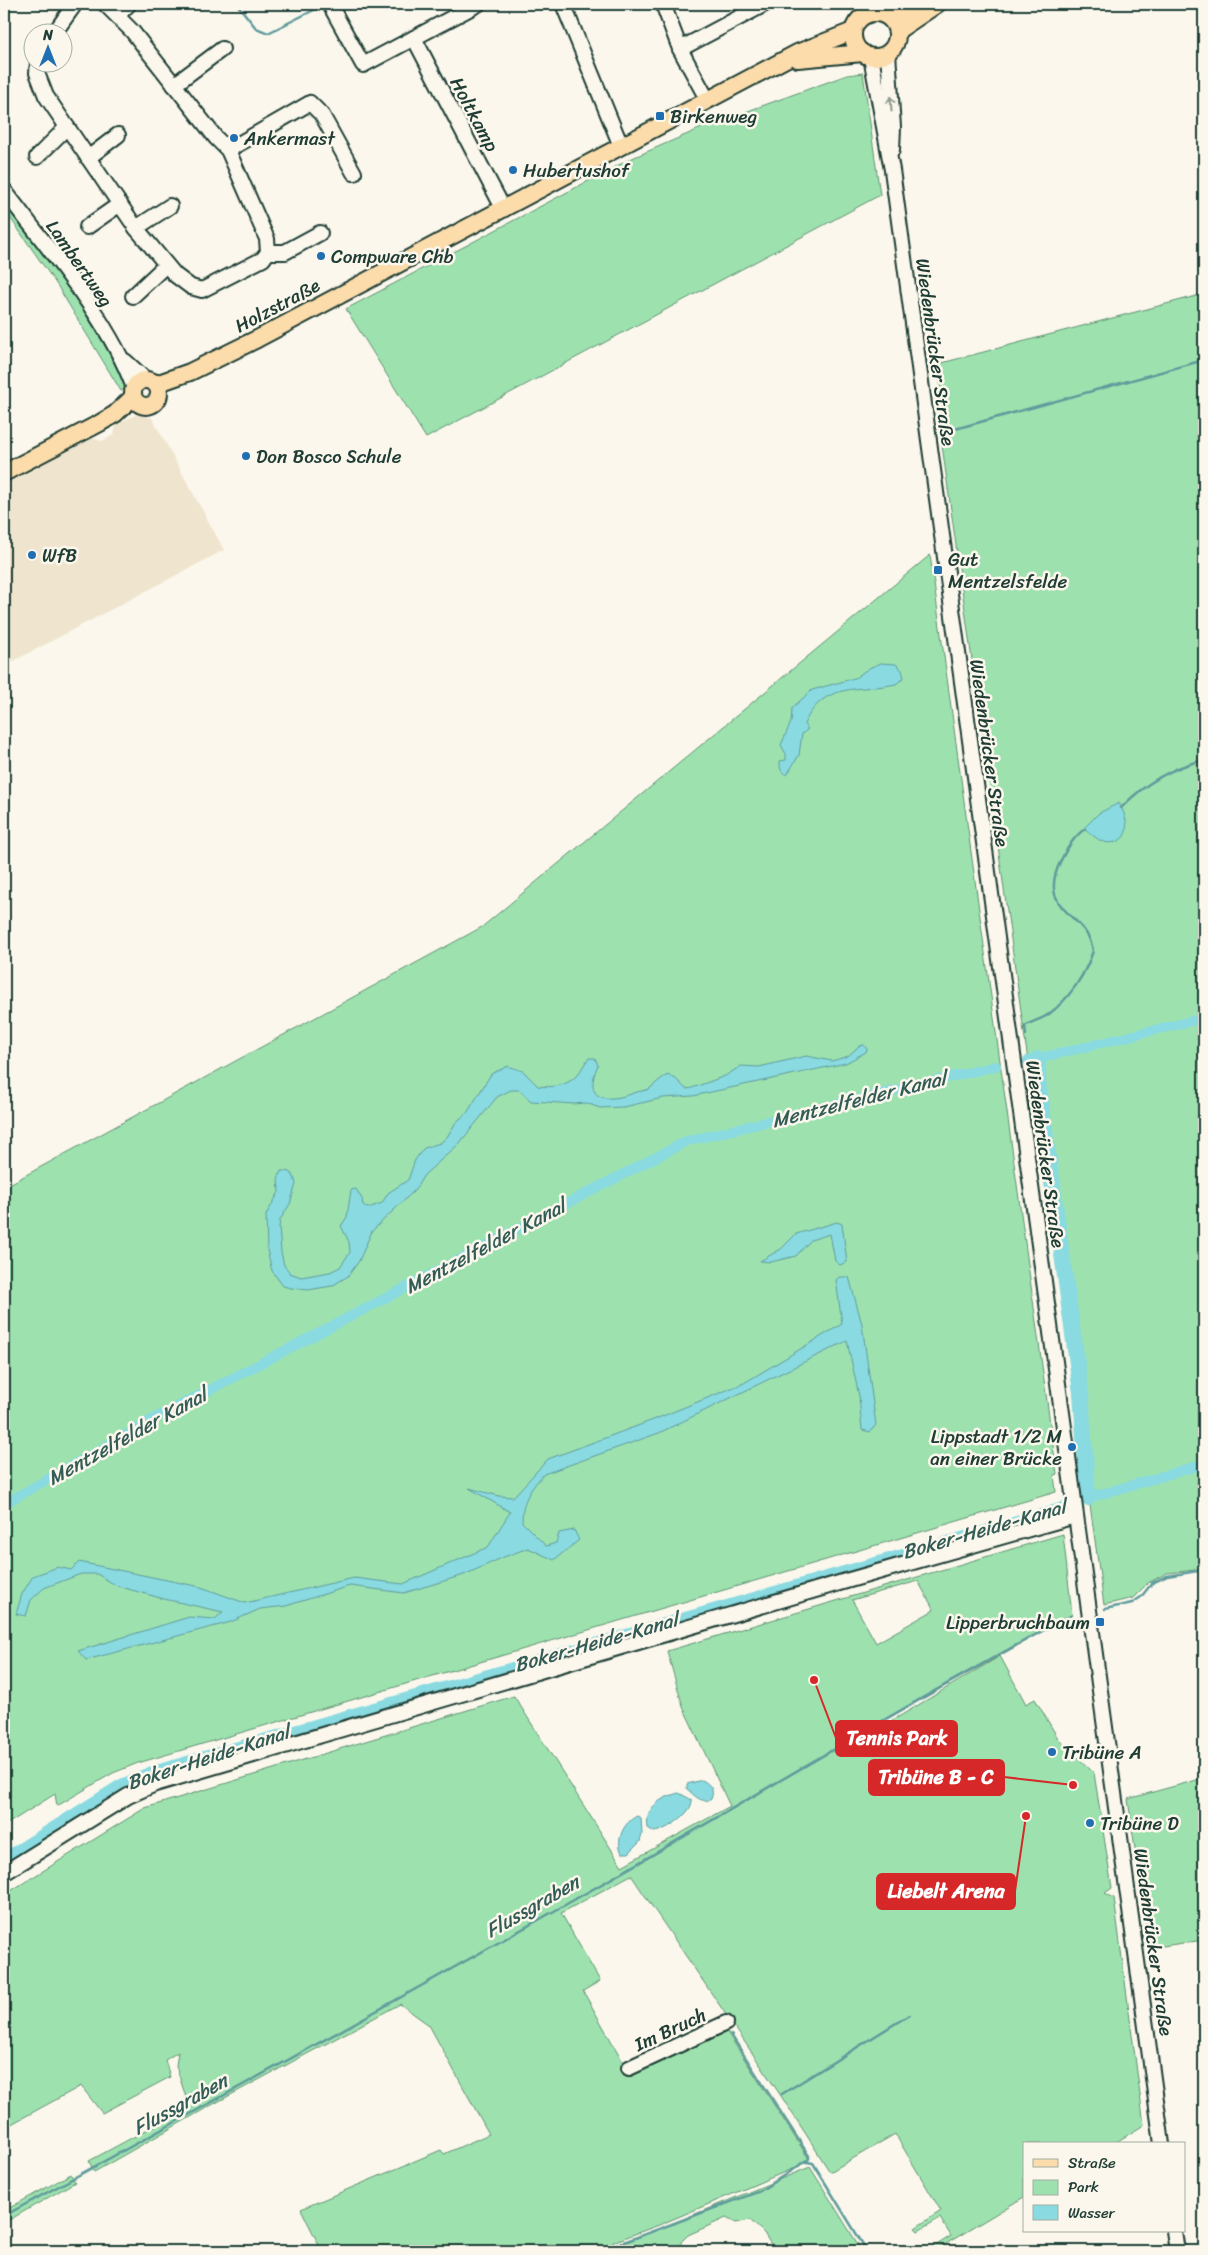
<svg xmlns="http://www.w3.org/2000/svg" width="1208" height="2255" font-family="Sriracha,sans-serif">
  <style>
    .built { fill: #efe4ce }
    .green { fill: #9de2ae; stroke: #5e9071; fill-rule: evenodd }
    .water { fill: #89dae1; stroke: #5f9b9c }
    .lines { fill: none; stroke-linecap: round; stroke-linejoin: round }
    .stream { stroke: #5f9b9c; stroke-width: 2.5 }
    .canal { stroke: #89dae1; stroke-width: 10 }
    .river { stroke: #89dae1; stroke-width: 16 }
    .minor-casing { stroke: #1f3d34; stroke-width: 18 }
    .major-casing { stroke: #1f3d34; stroke-width: 20 }
    .minor { stroke: #fbf7ec; stroke-width: 14 }
    .major { stroke: #fcdcab; stroke-width: 16 }
    .oneway { stroke: #8d9a90 }
    .poi-dot { fill: #1f6fb2; stroke: #fbf7ec; stroke-width: 2 }
    .labels { text-anchor: middle; stroke-width: 5; stroke-linejoin: round; paint-order: stroke }
    .street-label { font-size: 19px; fill: #1f3d34; stroke: #fbf7ec }
    .poi-label { font-size: 19px; fill: #1f3d34; stroke: #fbf7ec; text-anchor: start }
    .water-label { font-size: 20px; font-style: italic; fill: #345c57; stroke: #fbf7ec }
    .leader { fill: none; stroke: #d62828; stroke-width: 2 }
    .callout-dot { fill: #d62828; stroke: #fbf7ec; stroke-width: 2 }
    .callout { fill: #d62828; stroke: #d62828; stroke-width: 2 }
    .callout-label { font-size: 20px; text-anchor: middle; font-weight: bold; fill: #fff }
  </style>
  <rect width="100%" height="100%" fill="#fbf7ec"/>
  <filter id="ink" filterUnits="userSpaceOnUse"><feTurbulence type="fractalNoise" baseFrequency=".02" numOctaves="2"/><feDisplacementMap in="SourceGraphic" scale="10" xChannelSelector="R" yChannelSelector="G"/><feConvolveMatrix kernelMatrix="1 2 1 2 8 2 1 2 1" color-interpolation-filters="sRGB"/></filter>
  <g filter="url(#ink)">
    <polygon class="built" points="137,414 152,418 224,550 4,666 4,485 92,438 102,441 114,435 116,425"/>
    <g class="green">
      <polygon points="863,73 880,195 426,438 346,309 630,159 704,127 847,75"/>
      <polygon points="4,196 86,312 124,373 125,389 121,391 57,285 4,209"/>
      <polygon points="1204,294 1204,1569 1167,1573 1148,1583 1133,1598 1104,1605 941,438 946,436 938,364"/>
      <polygon points="930,555 1057,1474 1054,1475 1056,1492 138,1763 113,1773 57,1806 55,1794 4,1826 4,1187 482,927"/>
      <path d="M1063,1534L1072,1615L842,1744L845,1749L1000,1656L1026,1704L1035,1699L1059,1740L1094,1773L1112,1888L1105,1893L1114,1898L1144,2125L1113,2144H1024V2197L934,2251H927L951,2236L940,2218L918,2231L915,2228L941,2211L895,2134L830,2172C767,2071 697,1974 631,1875L561,1913L600,1981L583,1991L626,2067L723,2029L727,2032L809,2159L806,2163L659,2225L613,2242L616,2251H322L301,2209L441,2150L444,2154L489,2134L429,2025L400,2004L210,2106L94,2172L89,2161L189,2107L176,2066L178,2052L165,2060L170,2077L102,2113L81,2086L4,2128V1895L145,1808L514,1696L622,1866L730,1806L683,1707L667,1651ZM918,1581L934,1610L876,1643L852,1600Z"/>
      <polygon points="1204,1778 1204,1940 1149,1948 1128,1799"/>
      <polygon points="810,2167 862,2251 781,2251 770,2243 764,2233 750,2220 736,2223 726,2218 688,2235 681,2242 681,2251 618,2251 617,2246"/>
      <polygon points="71,2174 75,2182 4,2223 4,2211"/>
    </g>
    <g class="water">
      <path d="M881,663L896,664L902,670L904,678L896,684C858,692 824,681 804,724L808,729L802,734L799,755L787,775C780,773 780,767 780,761L786,760V754L781,745L791,722L792,708L812,690L855,678L869,668Z"/>
      <path d="M1119,803C1126,815 1133,836 1116,842C1112,843 1108,843 1104,842C1097,840 1089,832 1084,828L1099,813Z"/>
      <path d="M864,1045L867,1049L866,1052L846,1063L693,1096L663,1098L624,1107L600,1108L586,1103L573,1104L531,1101L519,1090H511L497,1097L459,1144L424,1175L415,1190L372,1231L359,1261L348,1276L332,1286L308,1290L291,1288L283,1286L272,1271L267,1250L266,1215L279,1192L278,1179L281,1171C291,1170 294,1175 296,1184L290,1204L280,1220L279,1227L281,1252L284,1265L290,1273L301,1277L330,1272L340,1267L350,1252L349,1242L341,1226L347,1217L351,1190L356,1189L362,1199L363,1205L368,1208L382,1203L388,1193L408,1180L415,1160L420,1153L424,1148L440,1143L447,1137L456,1122L467,1113L491,1074L508,1066L523,1071L538,1086C551,1088 568,1086 577,1075C582,1070 584,1063 589,1058H595L598,1065C582,1101 606,1103 634,1093C638,1091 645,1091 649,1089C656,1084 660,1078 668,1075L676,1079L686,1089L692,1088L725,1076L741,1066L759,1067L806,1056L832,1061L848,1056L859,1046Z"/>
      <polygon points="837,1222 842,1224 847,1262 840,1265 835,1261 830,1234 811,1240 796,1256 771,1262 760,1261 781,1249 796,1234"/>
      <path d="M839,1277H849L862,1324L876,1425L870,1432L862,1430L859,1396L847,1341L659,1433L544,1474C530,1489 522,1501 522,1522L546,1546L556,1543L559,1533L574,1530L579,1540L554,1560L528,1548L504,1557L464,1575L404,1593L350,1586L286,1606L260,1609L231,1622L86,1660L78,1651L189,1617L215,1619L223,1612L164,1599L117,1586L97,1574H81L44,1588L31,1600L26,1616L16,1614L22,1594L33,1576L58,1567L71,1570L79,1562L201,1587L245,1603L354,1578L403,1584L488,1547L510,1512L469,1488L499,1496L513,1497L548,1459L648,1422L744,1383L842,1324L836,1280Z"/>
      <path d="M702,1780C710,1784 715,1790 711,1799C701,1804 694,1795 687,1789V1784Z"/>
      <path d="M679,1793L692,1800C693,1813 666,1831 654,1832L648,1828C644,1808 661,1797 679,1793Z"/>
      <path d="M637,1816L641,1818L642,1834L640,1842L629,1853H622C615,1840 624,1822 637,1816Z"/>
    </g>
    <g class="lines">
      <g class="stream">
        <polyline points="237,4 256,28 268,33 324,5"/>
        <polyline points="948,431 1204,360"/>
        <path d="M1121,808C1144,784 1172,767 1204,760"/>
        <path d="M1026,1035L1025,1026C1032,1021 1041,1020 1049,1014C1069,999 1085,975 1093,951C1087,911 1035,913 1061,860C1067,849 1074,836 1085,829"/>
        <polyline points="1105,1609 1132,1603 1141,1597 1152,1583 1167,1576 1204,1570"/>
        <polyline points="782,2094 909,2015"/>
        <polyline points="807,2162 813,2163 867,2251"/>
        <path d="M4,2216C213,2102 422,1987 628,1869C776,1784 922,1695 1072,1615"/>
        <polyline points="600,2251 760,2191 809,2159 809,2156 731,2035"/>
      </g>
      <g class="canal">
        <polyline points="1028,1061 1204,1018"/>
        <polyline points="4,1504 150,1421 687,1141 996,1066"/>
        <polyline points="4,1858 121,1784 149,1772 1048,1512 1088,1498 1204,1464"/>
      </g>
      <polyline class="river" points="1038,1059 1038,1079 1081,1393 1088,1498"/>
      <g class="minor-casing">
        <g id="minor">
          <polyline points="563,4 621,146"/>
          <polyline points="663,4 680,49 707,99"/>
          <polyline points="864,4 865,15"/>
          <polyline points="874,4 879,13"/>
          <polyline points="330,5 363,65 478,4"/>
          <polyline points="118,15 129,4"/>
          <polyline points="55,32 75,4"/>
          <polyline points="414,38 503,208"/>
          <polyline points="680,49 765,4"/>
          <polyline points="888,53 893,127 892,150"/>
          <polyline points="871,57 892,170 1162,2144"/>
          <polyline points="38,62 37,73 46,96 136,228 175,275 191,287 202,290 263,259 268,252 267,239 228,150 216,138 132,31 105,4"/>
          <polyline points="174,85 222,49"/>
          <polyline points="228,150 310,103 322,115 354,173"/>
          <polyline points="37,157 67,127"/>
          <polyline points="88,158 118,135"/>
          <path d="M4,190C48,249 109,319 134,388"/>
          <polyline points="87,227 120,204"/>
          <polyline points="136,228 170,206"/>
          <polyline points="268,252 285,252 320,233"/>
          <polyline points="133,296 166,265"/>
          <polyline points="125,361 146,380"/>
          <polyline points="4,1873 128,1796 155,1784 846,1581 1075,1516"/>
          <polyline points="629,2068 726,2023"/>
          <polyline points="1174,2231 1177,2251"/>
        </g>
      </g>
      <g class="major-casing">
        <g id="major">
          <circle cx="875" cy="35" r="22"/>
          <polyline points="888,16 917,4"/>
          <polyline points="897,31 937,4"/>
          <polyline points="798,59 863,53"/>
          <circle cx="146" cy="393" r="13"/>
          <polyline points="156,384 190,372 257,339 797,53 853,31"/>
          <polyline points="4,473 100,423 115,414 133,397"/>
        </g>
      </g>
      <use href="#minor" class="minor"/>
      <use href="#major" class="major"/>
    </g>
    <defs><path id="oneway-shaft" d="M-6 0H5M1.5-3L5.5 0L1.5 3" fill="none" stroke-width="1.6" stroke-linecap="round" stroke-linejoin="round" transform="scale(1.25)"/></defs>
    <use class="oneway" href="#oneway-shaft" transform="translate(891 104) rotate(-94)"/>
  </g>
  <g class="poi-dot">
    <rect x="655" y="111" width="10" height="10" rx="2.5"/>
    <circle cx="234" cy="138" r="5"/>
    <circle cx="513" cy="170" r="5"/>
    <circle cx="321" cy="256" r="5"/>
    <circle cx="246" cy="456" r="5"/>
    <circle cx="32" cy="555" r="5"/>
    <rect x="933" y="565" width="10" height="10" rx="2.5"/>
    <circle cx="1072" cy="1447" r="5"/>
    <rect x="1095" y="1617" width="10" height="10" rx="2.5"/>
    <circle cx="1052" cy="1752" r="5"/>
    <circle cx="1090" cy="1823" r="5"/>
  </g>
  <g class="labels">
    <g class="street-label">
      <text transform="translate(475 114) rotate(62)" y="7">Holtkamp</text>
      <text transform="translate(80 263) rotate(55)" y="7">Lambertweg</text>
      <text transform="translate(277 305) rotate(-28)" y="7">Holzstraße</text>
      <text transform="translate(936 352) rotate(82)" y="7">Wiedenbrücker Straße</text>
      <text transform="translate(990 753) rotate(82)" y="7">Wiedenbrücker Straße</text>
      <text transform="translate(1046 1154) rotate(82)" y="7">Wiedenbrücker Straße</text>
      <text transform="translate(1154 1942) rotate(82)" y="7">Wiedenbrücker Straße</text>
      <text transform="translate(670 2029) rotate(-25)" y="7">Im Bruch</text>
    </g>
    <g class="poi-label">
      <text x="670" y="123">Birkenweg</text>
      <text x="244" y="145">Ankermast</text>
      <text x="523" y="177">Hubertushof</text>
      <text x="331" y="263">Compware Chb</text>
      <text x="256" y="463">Don Bosco Schule</text>
      <text x="42" y="562">WfB</text>
      <text x="948" y="566">Gut<tspan x="948" dy="22">Mentzelsfelde</tspan></text>
      <text x="1062" y="1443" text-anchor="end">Lippstadt 1/2 M<tspan x="1062" dy="22">an einer Brücke</tspan></text>
      <text x="1090" y="1629" text-anchor="end">Lipperbruchbaum</text>
      <text x="1062" y="1759">Tribüne A</text>
      <text x="1100" y="1830">Tribüne D</text>
    </g>
    <g class="water-label">
      <text transform="translate(859 1099) rotate(-14)" y="7">Mentzelfelder Kanal</text>
      <text transform="translate(485 1246) rotate(-28)" y="7">Mentzelfelder Kanal</text>
      <text transform="translate(127 1436) rotate(-29)" y="7">Mentzelfelder Kanal</text>
      <text transform="translate(984 1529) rotate(-16)" y="7">Boker-Heide-Kanal</text>
      <text transform="translate(596 1642) rotate(-16)" y="7">Boker-Heide-Kanal</text>
      <text transform="translate(208 1757) rotate(-18)" y="7">Boker-Heide-Kanal</text>
      <text transform="translate(532 1906) rotate(-30)" y="7">Flussgraben</text>
      <text transform="translate(180 2104) rotate(-29)" y="7">Flussgraben</text>
    </g>
  </g>
  <path class="leader" d="M814 1680L836 1738M1073 1785L1004 1777M1026 1816L1015 1891"/>
  <g class="callout-dot">
    <circle cx="814" cy="1680" r="5"/>
    <circle cx="1073" cy="1785" r="5"/>
    <circle cx="1026" cy="1816" r="5"/>
  </g>
  <g class="callout">
    <rect x="836" y="1721" width="121" height="35" rx="5"/>
    <rect x="869" y="1760" width="135" height="35" rx="5"/>
    <rect x="877" y="1874" width="138" height="35" rx="5"/>
  </g>
  <g class="callout-label">
    <text x="897" y="1745">Tennis Park</text>
    <text x="936" y="1784">Tribüne B - C</text>
    <text x="946" y="1898">Liebelt Arena</text>
  </g>
  <rect width="1208" height="2255" fill="none" stroke="#fbf7ec" stroke-width="20"/>
  <rect x="10" y="10" width="1188" height="2235" fill="none" stroke="#1f3d34" stroke-width="2" filter="url(#ink)"/>
  <rect x="1023" y="2142" width="162" height="90" fill="#fbf7ec" stroke="#a3ada2"/>
  <rect x="1033" y="2159" width="25" height="8" fill="#fcdcab" stroke="#a3ada2"/>
  <text x="1068" y="2168" font-size="15" fill="#1f3d34">Straße</text>
  <rect x="1033" y="2180" width="25" height="15" fill="#9de2ae" stroke="#a3ada2"/>
  <text x="1068" y="2192" font-size="15" fill="#1f3d34">Park</text>
  <rect x="1033" y="2205" width="25" height="15" fill="#89dae1" stroke="#a3ada2"/>
  <text x="1068" y="2218" font-size="15" fill="#1f3d34">Wasser</text>
  <g transform="translate(48 48)"><circle r="24" fill="#fbf7ec" stroke="#a3ada2"/>
  <path d="M0-4L9 19L0 12L-9 19Z" fill="#1f6fb2"/>
  <text y="-8" font-size="14" font-weight="bold" text-anchor="middle" fill="#1f3d34">N</text>
  </g>
</svg>
